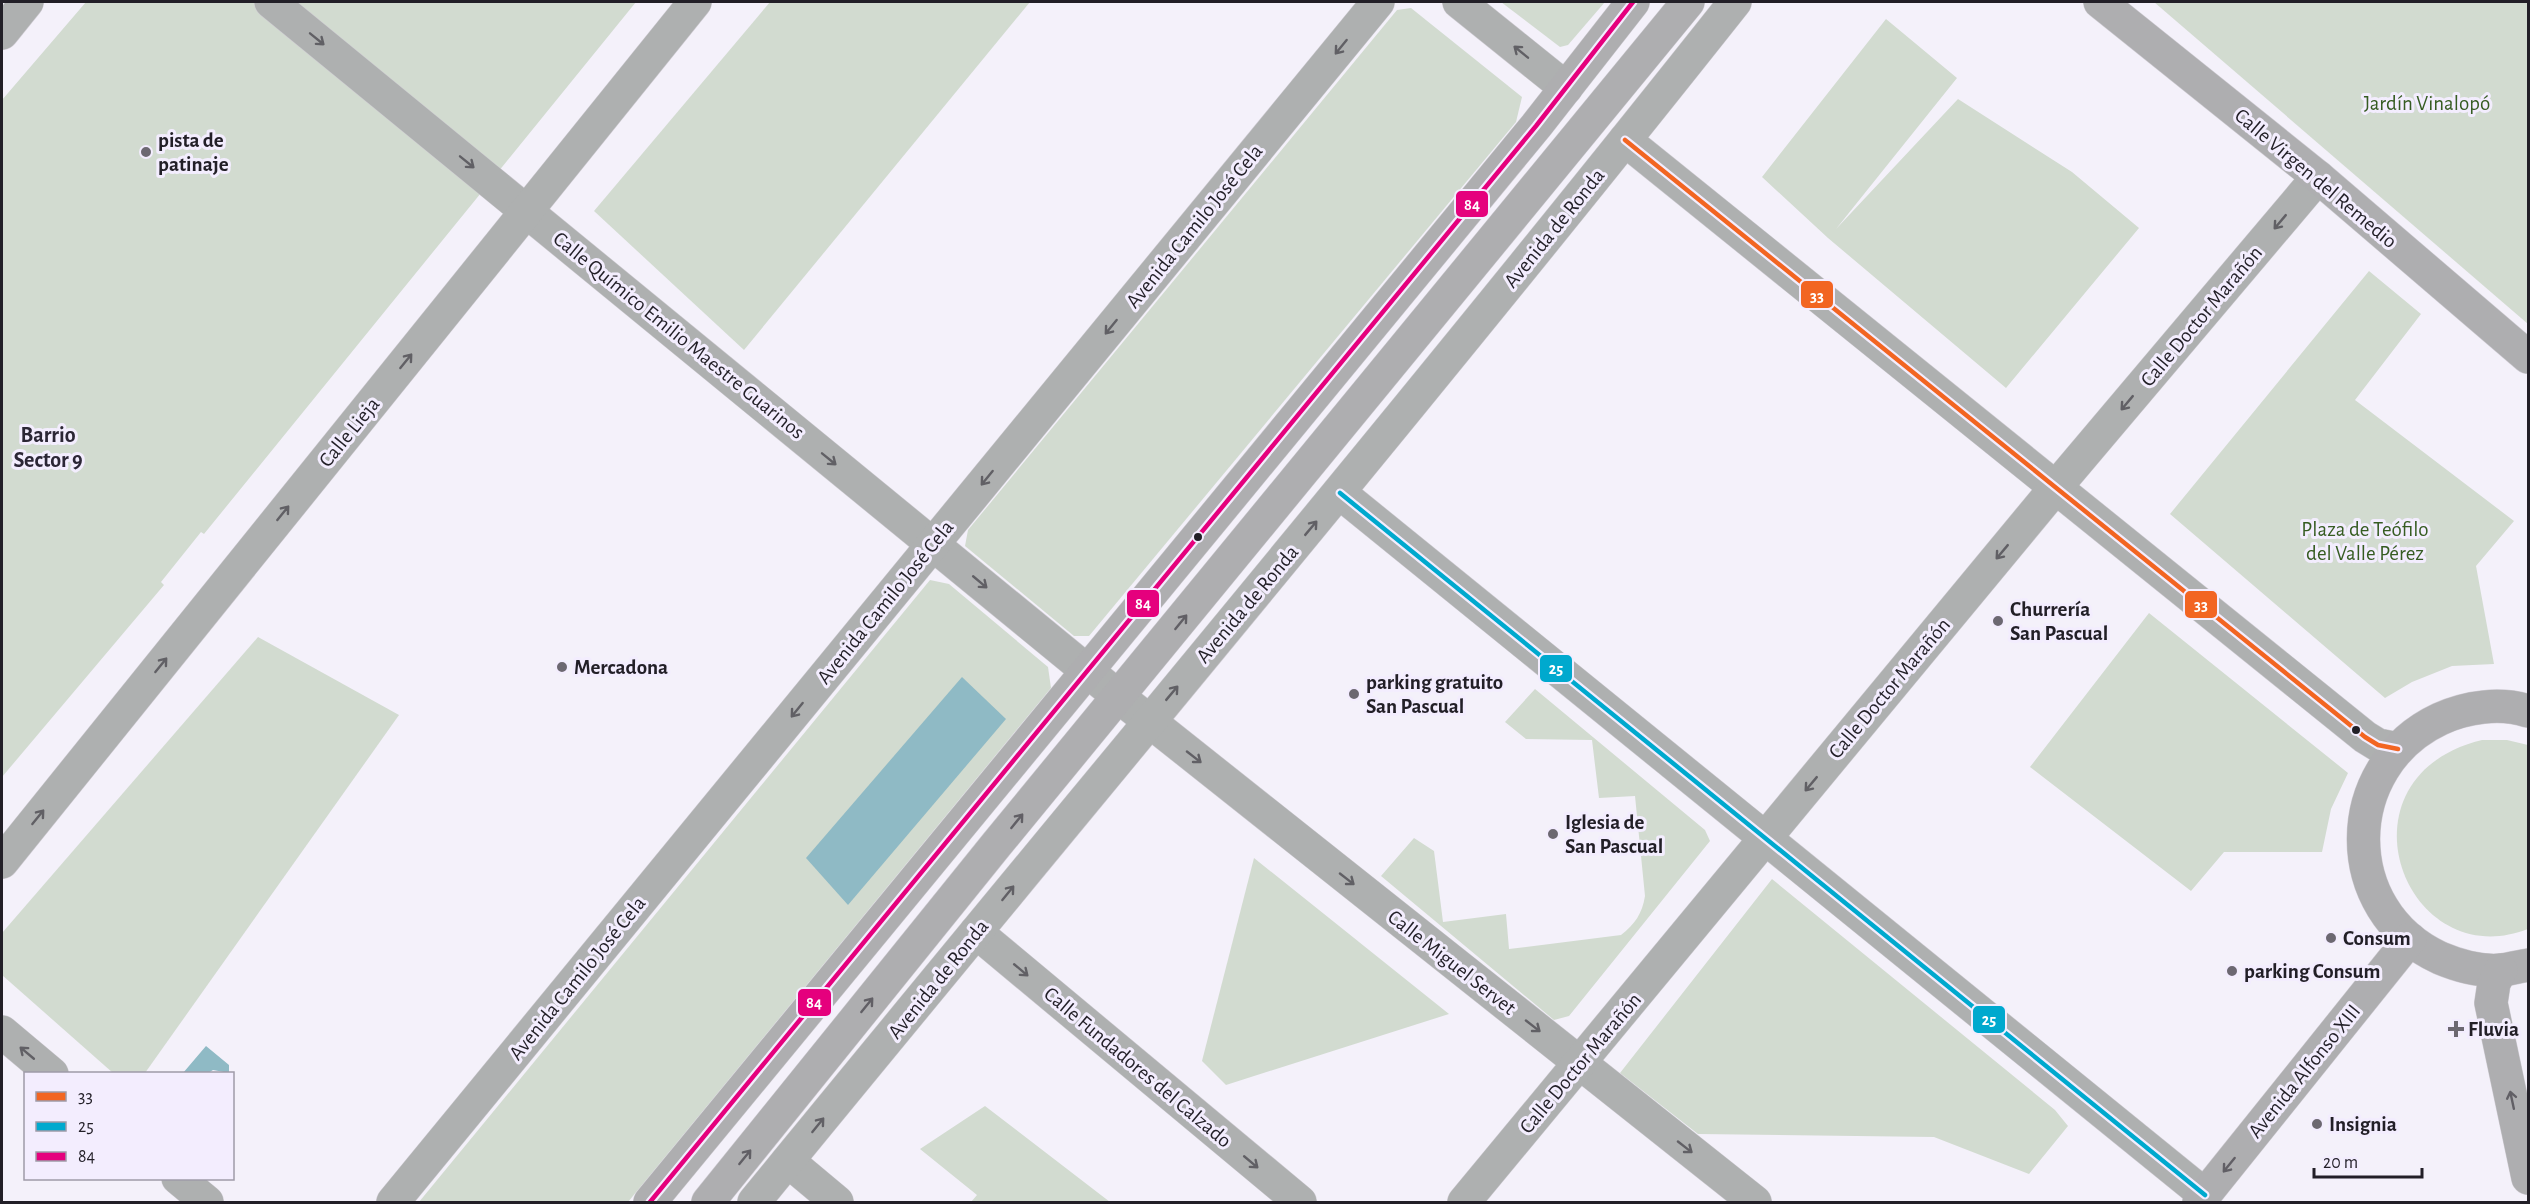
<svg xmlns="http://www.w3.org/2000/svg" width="2530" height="1204" font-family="'Alegreya Sans',sans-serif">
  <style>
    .green { fill: #d2dbd0 }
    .water { fill: #8fbac5 }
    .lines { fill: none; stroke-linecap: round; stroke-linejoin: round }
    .street-casing { stroke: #cfccd3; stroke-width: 34 }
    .secondary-casing { stroke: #cfccd3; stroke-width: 34 }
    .street { stroke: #aeb0b0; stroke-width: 33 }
    .secondary { stroke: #aeaeb0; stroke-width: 33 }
    .bus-1-casing { stroke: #f3edfe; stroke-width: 9 }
    .bus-2-casing { stroke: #f3edfe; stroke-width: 9 }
    .bus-3-casing { stroke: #f3edfe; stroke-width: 9 }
    .bus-1 { stroke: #f26522; stroke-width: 4.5 }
    .bus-2 { stroke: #00a9ce; stroke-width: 4.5 }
    .bus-3 { stroke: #e5007d; stroke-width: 4.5 }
    .oneway { stroke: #616065 }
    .oneway2 { stroke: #615f65 }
    .poi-dot { fill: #6c6871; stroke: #f3edfe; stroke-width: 2 }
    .bus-dot { fill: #221f27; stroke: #f3edfe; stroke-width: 2 }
    .labels { text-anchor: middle; stroke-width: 6; stroke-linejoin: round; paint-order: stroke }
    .park-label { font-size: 21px; fill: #365c22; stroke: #f3edfe }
    .poi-label { font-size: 21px; font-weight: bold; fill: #221f27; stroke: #f3edfe; text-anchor: start }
    .street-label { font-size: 21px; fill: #221f27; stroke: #f3edfe }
    .neighbourhood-label { font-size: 22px; font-weight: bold; fill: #2b2635; stroke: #f3edfe }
    .line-badge { stroke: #f3edfe; stroke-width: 2 }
    .badge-label { font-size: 16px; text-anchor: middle; font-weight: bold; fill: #fff }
  </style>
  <rect width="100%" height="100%" fill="#f4f1fa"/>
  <g class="green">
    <polygon points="86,2 636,2 204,534 201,532 161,582 164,585 2,777 2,100"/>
    <polygon points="770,2 1030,2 744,350 594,211"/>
    <polygon points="1501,2 1605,2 1568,45 1560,47"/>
    <polygon points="2154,2 2528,2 2528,324"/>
    <polygon points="1411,8 1522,97 1516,122 1089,636 1074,636 965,546 968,530 1397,10"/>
    <polygon points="1886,19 1957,78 1836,229 1958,99 2072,172 2139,228 2006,388 1828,238 1762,177"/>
    <polygon points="2369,271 2421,314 2355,400 2514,521 2476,566 2494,664 2452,666 2412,682 2385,698 2170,514"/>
    <polygon points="930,580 949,584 1048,667 1051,688 628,1202 419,1202"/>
    <polygon points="2149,613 2348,773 2331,809 2322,852 2224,852 2191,891 2030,767"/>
    <polygon points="258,637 399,715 145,1073 113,1073 2,975 2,933"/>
    <path d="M1535,689L1705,830L1710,841L1569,1016L1554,1020L1381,876L1414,838L1434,851L1443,922L1506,914L1509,949L1621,935C1635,924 1642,914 1645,896L1635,796L1599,798L1592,740L1526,739L1505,722Z"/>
    <path d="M2482,740H2507L2528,745V929C2404,977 2330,777 2482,740Z"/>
    <polygon points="1254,858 1449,1014 1226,1085 1202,1061"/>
    <polygon points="1772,879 2055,1110 2068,1126 2029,1174 1934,1137 1698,1134 1620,1073"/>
    <polygon points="985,1106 1110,1202 971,1202 977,1195 920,1149"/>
  </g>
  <g class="water">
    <polygon points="962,677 1006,719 848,905 806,858"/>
    <polygon points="206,1046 229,1065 229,1073 213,1070 208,1073 183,1073"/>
  </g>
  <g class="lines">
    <g class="street-casing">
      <g id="street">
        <polyline points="271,2 1119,697 1755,1202"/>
        <polyline points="1459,2 1566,88"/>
        <polyline points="2,33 27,2"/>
        <polyline points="1625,140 2365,737 2378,745 2398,749"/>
        <polyline points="1340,493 2205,1195"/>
        <polyline points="2,862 695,2"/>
        <polyline points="976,932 1300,1202"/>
        <polyline points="2,1032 52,1074"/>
        <polyline points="788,1161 837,1202"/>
        <polyline points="178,1178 207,1202"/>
        <polyline points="393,1202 1378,2"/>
        <path d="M754,1202C1081,802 1414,407 1735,2"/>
        <polyline points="1464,1202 2056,487 2318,177"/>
      </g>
    </g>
    <g class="secondary-casing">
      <g id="secondary">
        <polyline points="2100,2 2318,177 2528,357"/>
        <path d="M2528,711C2500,702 2466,707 2440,719C2339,766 2337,911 2440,958C2459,966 2481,972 2502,970C2511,969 2520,966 2528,965"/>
        <polyline points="2501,970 2494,983 2491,1003 2528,1178"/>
        <polyline points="650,1202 1536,126 1633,2"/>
        <polyline points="708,1202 996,845 1688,2"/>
        <polyline points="2199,1202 2410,939"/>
      </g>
    </g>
    <use href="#street" class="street"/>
    <use href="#secondary" class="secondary"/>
    <g class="bus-1-casing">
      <polyline id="bus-1" points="1625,140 2365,737 2378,745 2398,749"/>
    </g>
    <g class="bus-2-casing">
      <polyline id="bus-2" points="1340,493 2205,1195"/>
    </g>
    <g class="bus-3-casing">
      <polyline id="bus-3" points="650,1202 1536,126 1633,2"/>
    </g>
    <use href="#bus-1" class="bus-1"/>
    <use href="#bus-2" class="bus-2"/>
    <use href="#bus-3" class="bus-3"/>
  </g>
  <defs><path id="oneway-shaft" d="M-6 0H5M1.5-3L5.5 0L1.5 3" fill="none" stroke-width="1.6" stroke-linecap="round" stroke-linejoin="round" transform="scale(1.5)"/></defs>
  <g class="oneway">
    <use href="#oneway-shaft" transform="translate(317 39) rotate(39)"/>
    <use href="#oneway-shaft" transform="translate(1341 47) rotate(129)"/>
    <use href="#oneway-shaft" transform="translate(1521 52) rotate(-141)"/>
    <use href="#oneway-shaft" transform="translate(467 162) rotate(39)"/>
    <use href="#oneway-shaft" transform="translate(2280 222) rotate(130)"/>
    <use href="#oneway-shaft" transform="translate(1111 327) rotate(129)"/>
    <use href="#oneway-shaft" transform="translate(406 361) rotate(-51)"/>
    <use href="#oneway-shaft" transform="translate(2127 403) rotate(130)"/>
    <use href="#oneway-shaft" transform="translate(829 459) rotate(39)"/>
    <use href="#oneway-shaft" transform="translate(987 478) rotate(129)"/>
    <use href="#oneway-shaft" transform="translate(283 513) rotate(-51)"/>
    <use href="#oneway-shaft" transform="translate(1311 528) rotate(-50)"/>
    <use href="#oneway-shaft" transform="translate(2002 552) rotate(130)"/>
    <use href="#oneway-shaft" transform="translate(980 582) rotate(40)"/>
    <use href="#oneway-shaft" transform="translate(161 665) rotate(-51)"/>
    <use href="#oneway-shaft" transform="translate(1172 693) rotate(-50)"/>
    <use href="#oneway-shaft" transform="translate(797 710) rotate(129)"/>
    <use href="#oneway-shaft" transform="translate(1194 757) rotate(38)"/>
    <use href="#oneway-shaft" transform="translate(1811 784) rotate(130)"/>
    <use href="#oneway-shaft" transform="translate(38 817) rotate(-51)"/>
    <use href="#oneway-shaft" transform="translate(1347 879) rotate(38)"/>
    <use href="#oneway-shaft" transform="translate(1008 893) rotate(-51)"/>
    <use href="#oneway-shaft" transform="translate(1021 970) rotate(40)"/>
    <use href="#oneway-shaft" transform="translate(1533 1026) rotate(38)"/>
    <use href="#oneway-shaft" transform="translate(27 1053) rotate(-140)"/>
    <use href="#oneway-shaft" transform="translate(818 1125) rotate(-51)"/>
    <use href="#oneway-shaft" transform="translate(1685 1147) rotate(38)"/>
    <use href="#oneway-shaft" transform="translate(1251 1162) rotate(40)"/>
  </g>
  <g class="oneway2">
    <use href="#oneway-shaft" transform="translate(1181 622) rotate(-51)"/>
    <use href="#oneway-shaft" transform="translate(1017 821) rotate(-51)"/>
    <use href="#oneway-shaft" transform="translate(867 1005) rotate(-51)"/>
    <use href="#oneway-shaft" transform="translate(2512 1100) rotate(-102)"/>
    <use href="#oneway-shaft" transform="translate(745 1157) rotate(-51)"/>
    <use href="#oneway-shaft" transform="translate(2229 1165) rotate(129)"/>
  </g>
  <g class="poi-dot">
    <circle cx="146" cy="152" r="6"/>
    <circle cx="1998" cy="621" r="6"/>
    <circle cx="562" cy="667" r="6"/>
    <circle cx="1354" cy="694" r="6"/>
    <circle cx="1553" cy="834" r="6"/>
    <circle cx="2331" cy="938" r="6"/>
    <circle cx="2232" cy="971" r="6"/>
    <path d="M2453 1020h6v6h6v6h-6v6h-6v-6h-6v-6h6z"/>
    <circle cx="2317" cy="1124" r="6"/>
  </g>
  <g class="bus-dot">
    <circle cx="1198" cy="537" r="5"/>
    <circle cx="2356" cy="730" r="5"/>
  </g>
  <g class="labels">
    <g class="park-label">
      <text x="2427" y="110">Jardín Vinalopó</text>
      <text x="2365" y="536">Plaza de Teófilo<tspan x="2365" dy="24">del Valle Pérez</tspan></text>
    </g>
    <g class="poi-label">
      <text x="158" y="147">pista de<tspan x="158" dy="24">patinaje</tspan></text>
      <text x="2010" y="616">Churrería<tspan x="2010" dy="24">San Pascual</tspan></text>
      <text x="574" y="674">Mercadona</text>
      <text x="1366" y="689">parking gratuito<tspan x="1366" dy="24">San Pascual</tspan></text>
      <text x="1565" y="829">Iglesia de<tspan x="1565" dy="24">San Pascual</tspan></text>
      <text x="2343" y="945">Consum</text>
      <text x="2244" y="978">parking Consum</text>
      <text x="2468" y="1036">Fluvia</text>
      <text x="2329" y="1131">Insignia</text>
    </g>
    <g class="street-label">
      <text transform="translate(2316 178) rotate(40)" y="7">Calle Virgen del Remedio</text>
      <text transform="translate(1194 226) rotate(-51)" y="7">Avenida Camilo José Cela</text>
      <text transform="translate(1554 228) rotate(-51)" y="7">Avenida de Ronda</text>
      <text transform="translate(2201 316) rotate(-50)" y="7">Calle Doctor Marañón</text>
      <text transform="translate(679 335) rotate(39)" y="7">Calle Químico Emilio Maestre Guarinos</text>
      <text transform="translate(349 432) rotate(-51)" y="7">Calle Lieja</text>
      <text transform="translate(885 602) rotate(-51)" y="7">Avenida Camilo José Cela</text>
      <text transform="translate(1247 604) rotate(-50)" y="7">Avenida de Ronda</text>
      <text transform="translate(1889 688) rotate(-50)" y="7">Calle Doctor Marañón</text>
      <text transform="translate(1452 962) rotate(38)" y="7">Calle Miguel Servet</text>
      <text transform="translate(577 978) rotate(-51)" y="7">Avenida Camilo José Cela</text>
      <text transform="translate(938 979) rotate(-51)" y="7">Avenida de Ronda</text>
      <text transform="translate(1580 1063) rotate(-50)" y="7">Calle Doctor Marañón</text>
      <text transform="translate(1138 1067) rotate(40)" y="7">Calle Fundadores del Calzado</text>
      <text transform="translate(2304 1071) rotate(-51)" y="7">Avenida Alfonso XIII</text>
    </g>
    <g class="neighbourhood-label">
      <text x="48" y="442">Barrio<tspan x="48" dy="25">Sector 9</tspan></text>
    </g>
  </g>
  <g class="line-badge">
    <rect x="1455" y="190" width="34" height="28" rx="6" fill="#e5007d"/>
    <rect x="1800" y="280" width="34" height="29" rx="6" fill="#f26522"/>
    <rect x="1126" y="589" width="34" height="29" rx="6" fill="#e5007d"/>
    <rect x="2184" y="590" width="34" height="29" rx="6" fill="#f26522"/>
    <rect x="1539" y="654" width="34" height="29" rx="6" fill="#00a9ce"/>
    <rect x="797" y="988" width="35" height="29" rx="6" fill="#e5007d"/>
    <rect x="1972" y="1005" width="34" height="29" rx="6" fill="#00a9ce"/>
  </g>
  <g class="badge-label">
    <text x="1472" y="210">84</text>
    <text x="1817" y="301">33</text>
    <text x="1143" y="609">84</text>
    <text x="2201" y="610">33</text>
    <text x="1556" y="674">25</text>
    <text x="814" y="1008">84</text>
    <text x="1989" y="1025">25</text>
  </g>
  <rect width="2530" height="1204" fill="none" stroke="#221f27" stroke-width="6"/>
  <rect x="24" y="1072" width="210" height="108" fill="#f3edfe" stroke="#9f9ba8" stroke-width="1.5"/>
  <rect x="36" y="1092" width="30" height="9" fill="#f26522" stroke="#9f9ba8" stroke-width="1.5"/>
  <text x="78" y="1102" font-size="18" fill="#221f27">33</text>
  <rect x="36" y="1122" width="30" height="9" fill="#00a9ce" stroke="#9f9ba8" stroke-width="1.5"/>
  <text x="78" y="1132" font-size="18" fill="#221f27">25</text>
  <rect x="36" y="1152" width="30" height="9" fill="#e5007d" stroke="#9f9ba8" stroke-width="1.5"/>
  <text x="78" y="1162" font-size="18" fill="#221f27">84</text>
  <path d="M2314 1168v9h108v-9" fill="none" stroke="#221f27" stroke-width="3"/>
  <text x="2323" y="1168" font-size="18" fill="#221f27" stroke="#f3edfe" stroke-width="4.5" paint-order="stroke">20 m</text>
</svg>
